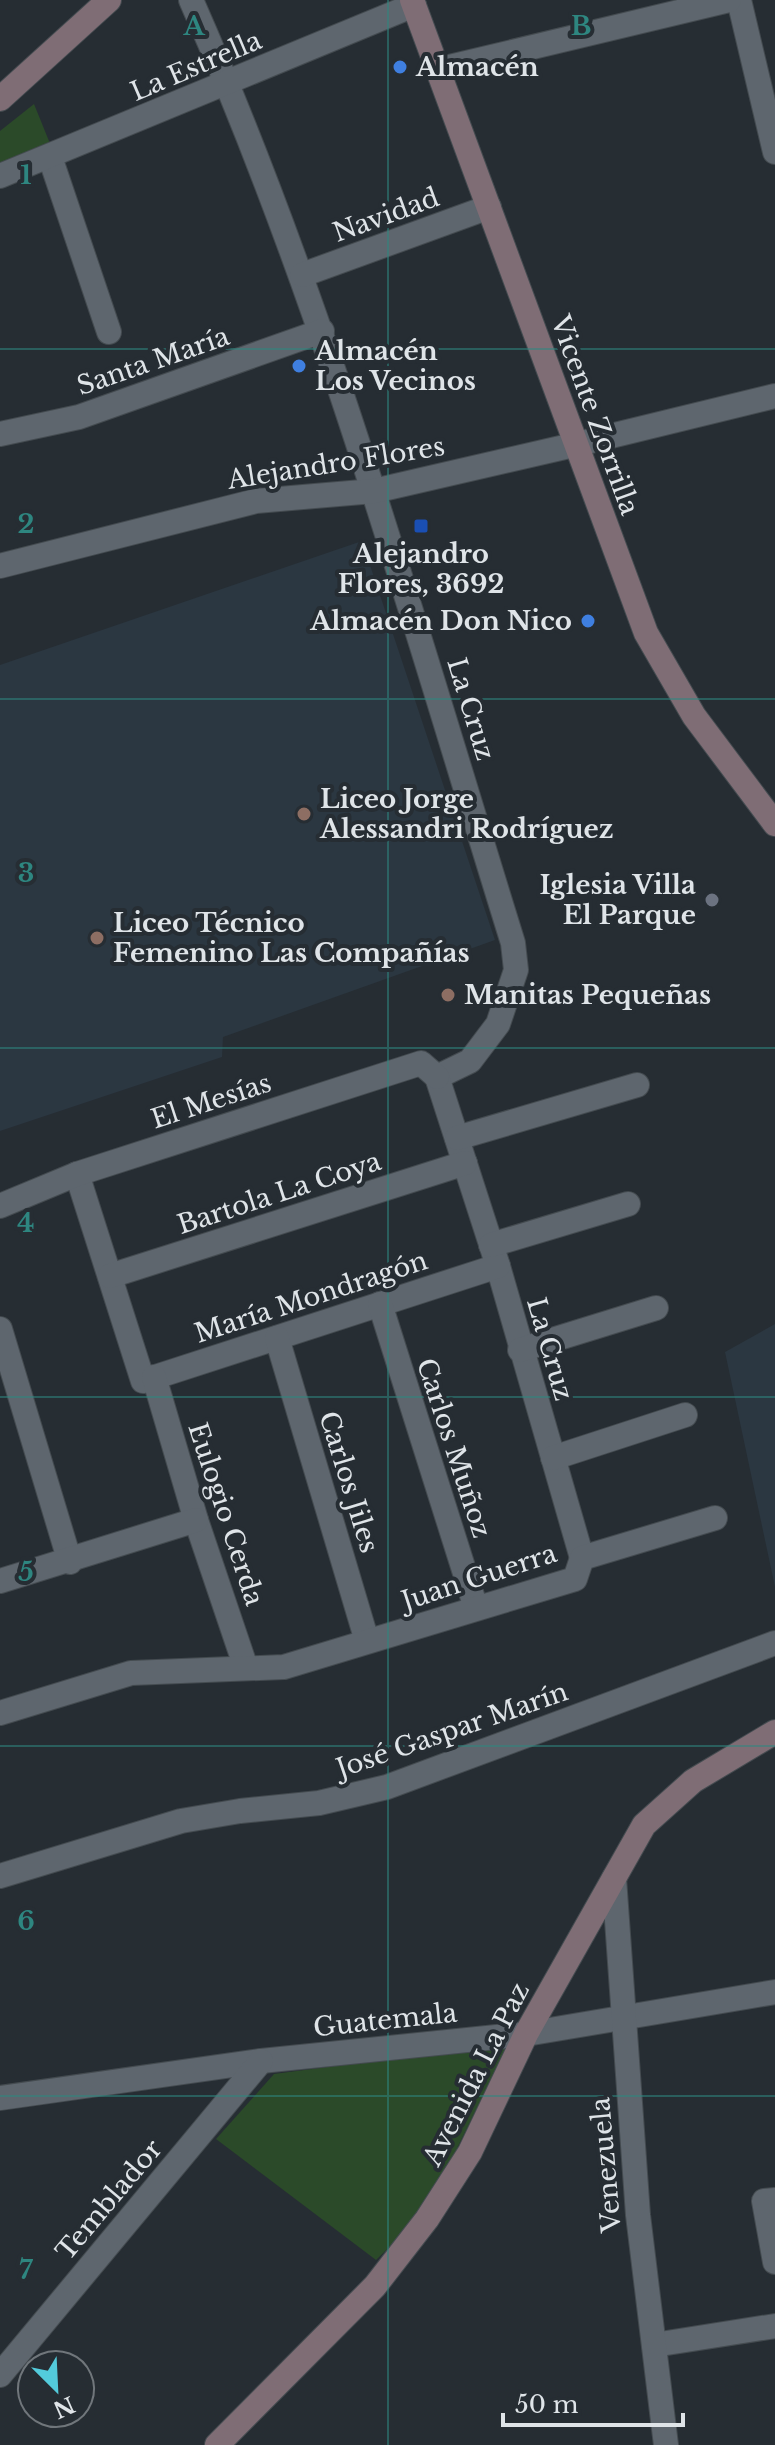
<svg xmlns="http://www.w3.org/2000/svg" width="775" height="2445" font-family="'Libre Baskerville',serif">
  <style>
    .built { fill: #2b3741 }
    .green { fill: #2b4a29 }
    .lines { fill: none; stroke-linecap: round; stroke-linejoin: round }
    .minor-casing { stroke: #444b50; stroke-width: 26 }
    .tertiary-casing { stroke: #444b50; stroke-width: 26 }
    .secondary-casing { stroke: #444b50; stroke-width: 26 }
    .minor { stroke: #5e666e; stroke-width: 24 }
    .tertiary { stroke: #5e666e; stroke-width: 24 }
    .secondary { stroke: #7f6d75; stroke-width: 24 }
    .grid { fill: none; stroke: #2e8680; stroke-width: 2; stroke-opacity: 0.55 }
    .shop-dot { fill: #3f7fe0; stroke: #262d33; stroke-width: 3 }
    .transit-dot { fill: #1a4fb4; stroke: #262d33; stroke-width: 3 }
    .education-dot { fill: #8d6e63; stroke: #262d33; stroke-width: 3 }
    .worship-dot { fill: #6b7280; stroke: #262d33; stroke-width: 3 }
    .labels { text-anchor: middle; stroke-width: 8; stroke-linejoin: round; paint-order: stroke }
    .street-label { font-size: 26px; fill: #dfe4e8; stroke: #262d33 }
    .poi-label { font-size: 26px; font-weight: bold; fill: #dfe4e8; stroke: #262d33; text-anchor: start }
    .grid-label { font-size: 26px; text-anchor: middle; font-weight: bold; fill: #2e8680; stroke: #262d33; stroke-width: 8; stroke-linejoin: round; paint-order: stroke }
  </style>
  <rect width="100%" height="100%" fill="#262d33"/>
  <g class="built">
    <polygon points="362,541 495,940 223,1037 222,1057 0,1131 0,665"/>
    <polygon points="775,1324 775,1587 725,1352"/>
  </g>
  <g class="green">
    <polygon points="34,104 51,146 0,164 0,131"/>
    <polygon points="509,2043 437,2189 418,2219 376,2260 216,2139 274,2074"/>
  </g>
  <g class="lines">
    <g class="minor-casing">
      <g id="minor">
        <path d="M191,0C326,305 414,625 513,943L516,970L498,1024L470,1061L437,1077"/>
        <polyline points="739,0 775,152"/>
        <polyline points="50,157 109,332"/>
        <polyline points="0,176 414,5"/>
        <polyline points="302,275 489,207"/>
        <polyline points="0,434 79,417 322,331"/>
        <polyline points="0,566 256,501 374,491 578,444"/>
        <polyline points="437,1077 498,1266 582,1558"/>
        <polyline points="457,1138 637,1085"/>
        <polyline points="77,1174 143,1381 498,1266"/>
        <polyline points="0,1206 77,1174 421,1063 437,1077"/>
        <polyline points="491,1245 628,1204"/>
        <polyline points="110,1276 465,1163"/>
        <polyline points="380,1304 476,1608"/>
        <polyline points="0,1329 70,1562"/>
        <polyline points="277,1338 367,1641"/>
        <polyline points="520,1350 656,1308"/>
        <polyline points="154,1377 196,1520 246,1668"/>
        <polyline points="553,1458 685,1415"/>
        <polyline points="0,1581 196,1520"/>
        <polyline points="0,1713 131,1673 284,1667 575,1579 582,1558 715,1518"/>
        <polyline points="0,2098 261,2061 526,2034 775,1992"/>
        <polyline points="775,2200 764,2201 775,2262"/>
        <polyline points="654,2345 775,2326"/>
        <polyline points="0,2375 261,2061"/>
      </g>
    </g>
    <g class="tertiary-casing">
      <g id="tertiary">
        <polyline points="437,70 729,0"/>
        <polyline points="578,444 775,396"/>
        <polyline points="0,1876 181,1821 240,1811 319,1803 387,1787 775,1643"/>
        <polyline points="614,1878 638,2215 666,2445"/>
      </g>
    </g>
    <g class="secondary-casing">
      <g id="secondary">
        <polyline points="412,0 646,633 694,716 775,824"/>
        <polyline points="0,99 109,0"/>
        <polyline points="217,2445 375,2286 427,2219 470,2152 526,2034 644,1825 693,1781 775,1732"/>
      </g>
    </g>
    <use href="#minor" class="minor"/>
    <use href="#tertiary" class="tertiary"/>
    <use href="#secondary" class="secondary"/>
  </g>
  <path class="grid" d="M388,0V2445M0,349H775M0,699H775M0,1048H775M0,1397H775M0,1746H775M0,2096H775"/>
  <g class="shop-dot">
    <circle cx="400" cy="67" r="8"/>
    <circle cx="299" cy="366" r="8"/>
    <circle cx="588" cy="621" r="8"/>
  </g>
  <rect class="transit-dot" x="413" y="518" width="16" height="16" rx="4"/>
  <g class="education-dot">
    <circle cx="304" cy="814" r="8"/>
    <circle cx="97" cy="938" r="8"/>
    <circle cx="448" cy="995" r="8"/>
  </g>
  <circle class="worship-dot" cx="712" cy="900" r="8"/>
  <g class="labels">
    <g class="street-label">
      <text transform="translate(196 66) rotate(-23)" y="9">La Estrella</text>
      <text transform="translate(386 215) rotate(-20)" y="9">Navidad</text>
      <text transform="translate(153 361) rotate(-19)" y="9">Santa María</text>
      <text transform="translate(595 415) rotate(70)" y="9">Vicente Zorrilla</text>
      <text transform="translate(336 463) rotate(-9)" y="9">Alejandro Flores</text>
      <text transform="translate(471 709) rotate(73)" y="9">La Cruz</text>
      <text transform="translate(211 1101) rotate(-18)" y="9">El Mesías</text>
      <text transform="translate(279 1193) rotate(-18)" y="9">Bartola La Coya</text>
      <text transform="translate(311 1297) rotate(-18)" y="9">María Mondragón</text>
      <text transform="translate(550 1349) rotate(74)" y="9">La Cruz</text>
      <text transform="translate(454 1448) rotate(72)" y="9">Carlos Muñoz</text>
      <text transform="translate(349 1482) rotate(73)" y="9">Carlos Jiles</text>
      <text transform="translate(226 1514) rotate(72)" y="9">Eulogio Cerda</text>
      <text transform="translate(479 1577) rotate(-18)" y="9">Juan Guerra</text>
      <text transform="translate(452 1730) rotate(-19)" y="9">José Gaspar Marín</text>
      <text transform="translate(385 2020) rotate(-6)" y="9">Guatemala</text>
      <text transform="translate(476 2074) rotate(-63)" y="9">Avenida La Paz</text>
      <text transform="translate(606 2165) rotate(-95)" y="9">Venezuela</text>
      <text transform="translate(109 2200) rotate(-50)" y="9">Temblador</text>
    </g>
    <g class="poi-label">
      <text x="416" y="76">Almacén</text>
      <text x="315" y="360">Almacén<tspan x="315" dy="30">Los Vecinos</tspan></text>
      <text x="421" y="563" text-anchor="middle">Alejandro<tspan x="421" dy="30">Flores, 3692</tspan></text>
      <text x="572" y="630" text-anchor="end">Almacén Don Nico</text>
      <text x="320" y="808">Liceo Jorge<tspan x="320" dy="30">Alessandri Rodríguez</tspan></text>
      <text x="696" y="894" text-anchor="end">Iglesia Villa<tspan x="696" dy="30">El Parque</tspan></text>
      <text x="113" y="932">Liceo Técnico<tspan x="113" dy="30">Femenino Las Compañías</tspan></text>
      <text x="464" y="1004">Manitas Pequeñas</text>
    </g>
  </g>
  <g class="grid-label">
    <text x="194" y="35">A</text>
    <text x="581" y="35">B</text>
    <text x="26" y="184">1</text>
    <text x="26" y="533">2</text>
    <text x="26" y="882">3</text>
    <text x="26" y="1232">4</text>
    <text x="26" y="1581">5</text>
    <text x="26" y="1930">6</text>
    <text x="26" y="2279">7</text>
  </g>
  <g transform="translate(56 2389) rotate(156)"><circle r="38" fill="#262d33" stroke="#70767b" stroke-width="2"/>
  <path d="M0-6L14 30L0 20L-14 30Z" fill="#53cbdb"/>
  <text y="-12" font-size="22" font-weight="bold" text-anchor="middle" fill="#dfe4e8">N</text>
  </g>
  <path d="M503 2413v12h180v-12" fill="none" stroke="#dfe4e8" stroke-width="4"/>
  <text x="515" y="2413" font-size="24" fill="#dfe4e8" stroke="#262d33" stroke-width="6" paint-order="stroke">50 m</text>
</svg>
